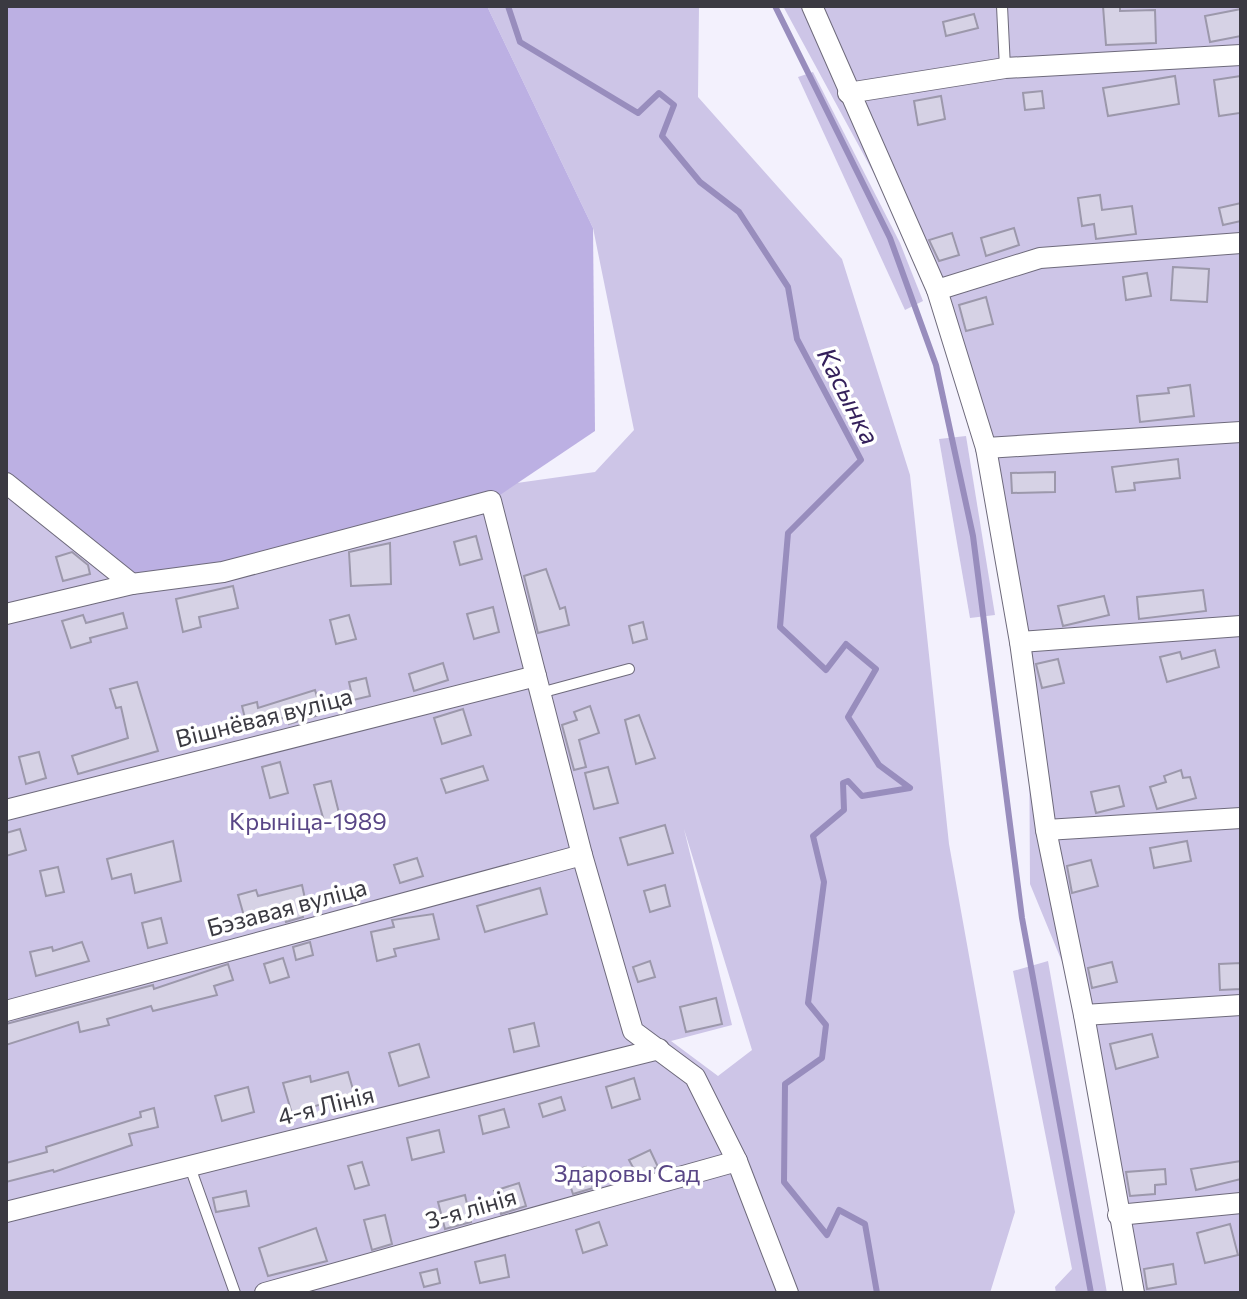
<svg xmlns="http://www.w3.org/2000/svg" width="1247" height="1299" font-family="Commissioner,sans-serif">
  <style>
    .green { fill: #cdc5e7; fill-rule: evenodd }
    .forest { fill: #bcb0e3 }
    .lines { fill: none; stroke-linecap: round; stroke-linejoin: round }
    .stream { stroke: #988dbd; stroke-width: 6 }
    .building { fill: #d6d2e5; stroke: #9c98ab; stroke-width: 2 }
    .service-casing { stroke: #6e6a7b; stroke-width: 12 }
    .minor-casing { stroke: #6e6a7b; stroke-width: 22 }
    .service { stroke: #fff; stroke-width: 10 }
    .minor { stroke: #fff; stroke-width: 20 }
    .labels { text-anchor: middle; stroke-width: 7; stroke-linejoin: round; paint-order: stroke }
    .street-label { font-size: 24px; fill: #3b3a42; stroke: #fff }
    .park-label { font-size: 24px; fill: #594686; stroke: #fff }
    .water-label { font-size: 26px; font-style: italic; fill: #34205b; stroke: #fff }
  </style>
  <rect width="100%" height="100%" fill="#f3f1fd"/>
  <g class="green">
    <path d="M487,6H699L698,97L842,259L910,475L949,844L1015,1212L990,1293H6V442L341,508L595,472L634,430L593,228ZM684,829L752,1050L718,1076L671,1041L732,1025Z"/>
    <polygon points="783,6 1241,6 1241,1293 1134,1293 1084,1015 1030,884 1029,717 986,447 937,290"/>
    <polygon points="813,72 900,243 923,301 905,310 798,77"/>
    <polygon points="966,436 995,615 970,618 939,439"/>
    <polygon points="1048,961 1107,1293 1056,1293 1055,1287 1072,1269 1013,971"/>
  </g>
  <polygon class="forest" points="6,6 487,6 593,228 595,431 491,501 132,584 6,483"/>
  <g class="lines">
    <g class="stream">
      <polyline points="508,6 520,42 638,113 659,93 674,105 662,136 700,182 739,212 788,287 797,339 861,460 788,533 780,627 826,670 846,644 876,669 848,717 879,765 910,788 862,796 848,781 843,783 844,810 813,836 824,882 808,1003 826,1025 822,1058 785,1084 784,1182 827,1235 839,1210 865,1224 877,1293"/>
      <polyline points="775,6 890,238 936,365 973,536 1022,918 1091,1293"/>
    </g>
  </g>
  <g class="building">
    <polygon points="1103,6 1120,6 1120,11 1155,10 1156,43 1106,45"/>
    <polygon points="1241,9 1241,36 1210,42 1205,16"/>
    <polygon points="974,14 978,28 946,36 943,22"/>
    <polygon points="1175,76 1179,104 1108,116 1103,88"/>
    <polygon points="1241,76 1240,113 1219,116 1214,80"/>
    <polygon points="1042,91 1044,108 1025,110 1023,93"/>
    <polygon points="941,96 945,119 918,125 914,101"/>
    <polygon points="1100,195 1102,210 1132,206 1136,234 1096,239 1094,224 1082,226 1078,198"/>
    <polygon points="1241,203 1241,221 1223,225 1219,208"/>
    <polygon points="1014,228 1019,245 986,256 981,238"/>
    <polygon points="952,233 959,255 939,261 929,240"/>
    <polygon points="1173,267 1209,269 1207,302 1171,300"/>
    <polygon points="1147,273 1151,296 1126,300 1123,277"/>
    <polygon points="986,297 993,324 966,331 959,305"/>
    <polygon points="1190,385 1194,416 1140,422 1137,396 1169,393 1168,388"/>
    <polygon points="1178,459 1180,478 1134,483 1135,490 1116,492 1112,467"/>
    <polygon points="1055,472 1055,492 1012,493 1011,473"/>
    <polygon points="476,536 482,559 460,565 454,542"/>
    <polygon points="390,543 391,584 351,586 349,552"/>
    <polygon points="72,552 88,565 90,574 63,581 56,557"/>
    <polygon points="546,569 560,609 565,607 569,625 538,633 524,576"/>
    <polygon points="233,586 238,608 199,617 201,627 183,632 176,599"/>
    <polygon points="1203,590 1206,611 1139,619 1137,597"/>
    <polygon points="1104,596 1109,615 1063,626 1058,606"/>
    <polygon points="493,607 499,632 474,639 467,614"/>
    <polygon points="123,613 127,628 90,638 91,642 71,648 62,621 83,615 86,623"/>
    <polygon points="349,615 356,639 336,644 330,620"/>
    <polygon points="643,622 647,639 633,643 629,626"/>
    <polygon points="1215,650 1219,667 1167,682 1160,657 1180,652 1182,659"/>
    <polygon points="1058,659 1064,683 1042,688 1036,664"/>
    <polygon points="443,663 448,680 414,691 409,674"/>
    <polygon points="366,678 370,696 353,700 349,682"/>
    <polygon points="137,682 158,751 78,774 72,756 128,738 121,707 116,708 110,689"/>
    <polygon points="315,690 322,714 289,724 287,717 247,727 242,706 257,702 258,708"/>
    <polygon points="590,706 599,733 579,740 586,767 574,770 562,725 577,720 574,712"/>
    <polygon points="463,709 471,735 442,744 434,718"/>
    <polygon points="639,715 655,758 636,764 625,720"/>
    <polygon points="39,752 46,778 26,784 19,757"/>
    <polygon points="280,762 288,793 270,798 262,767"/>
    <polygon points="483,766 488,780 446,793 441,779"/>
    <polygon points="608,767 618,803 594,809 585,773"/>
    <polygon points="1181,770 1183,778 1190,777 1196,798 1157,809 1150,787 1166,782 1164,776"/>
    <polygon points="331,781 341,821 325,825 314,785"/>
    <polygon points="1119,786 1124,806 1096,813 1091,792"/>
    <polygon points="665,825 673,853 628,865 620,838"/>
    <polygon points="20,829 26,850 6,856 6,833"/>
    <polygon points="173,841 181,881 135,893 131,874 112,879 107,859"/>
    <polygon points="1187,841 1191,861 1154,868 1150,848"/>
    <polygon points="417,858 423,876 400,883 394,865"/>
    <polygon points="1091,860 1098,886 1072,893 1067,866"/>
    <polygon points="58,867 64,892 46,896 40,871"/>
    <polygon points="302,885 307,908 301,909 303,917 286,922 283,912 246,923 238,895 256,890 258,896"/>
    <polygon points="665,885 670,906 650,912 644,891"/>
    <polygon points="540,888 547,914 485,932 477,906"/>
    <polygon points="433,914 439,939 394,949 396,956 377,961 371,932 394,927 392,920"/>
    <polygon points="161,918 167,943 148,948 142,923"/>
    <polygon points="82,942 89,961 36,976 30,952 52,947 53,951"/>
    <polygon points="310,942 313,955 296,960 293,947"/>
    <polygon points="283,958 289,977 270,983 264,964"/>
    <polygon points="650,961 655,977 638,982 633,967"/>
    <polygon points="1112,962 1117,982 1092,988 1088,968"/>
    <polygon points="1241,963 1241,989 1220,990 1219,964"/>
    <polygon points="228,964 233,980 214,986 217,995 153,1011 151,1006 107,1019 109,1025 80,1032 78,1022 6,1045 6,1024 153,985 154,989"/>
    <polygon points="716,998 722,1024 686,1032 680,1007"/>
    <polygon points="534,1023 539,1046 514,1052 509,1029"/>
    <polygon points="1152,1034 1158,1057 1116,1069 1110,1044"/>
    <polygon points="419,1044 429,1077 399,1086 389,1053"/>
    <polygon points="348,1072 354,1093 292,1114 283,1083 310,1076 311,1082"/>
    <polygon points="634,1078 640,1099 612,1108 606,1087"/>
    <polygon points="248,1087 254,1112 222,1121 215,1096"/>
    <polygon points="561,1097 565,1110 543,1117 539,1104"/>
    <polygon points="154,1108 158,1127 129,1134 132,1145 54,1172 53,1170 6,1182 6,1163 47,1152 46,1147 141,1117 140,1112"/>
    <polygon points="504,1109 509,1127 483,1134 479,1116"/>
    <polygon points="439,1130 444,1152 412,1160 407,1138"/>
    <polygon points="650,1150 658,1167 637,1175 629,1160"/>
    <polygon points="1241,1161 1241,1179 1196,1190 1191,1169"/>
    <polygon points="362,1162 369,1185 355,1189 348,1166"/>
    <polygon points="586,1167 593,1188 573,1194 566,1173"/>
    <polygon points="1165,1169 1166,1184 1155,1185 1155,1194 1130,1196 1126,1172"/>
    <polygon points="519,1183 526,1206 501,1214 494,1191"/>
    <polygon points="246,1191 249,1206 216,1212 213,1198"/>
    <polygon points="465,1195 471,1222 445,1229 438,1202"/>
    <polygon points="385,1215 392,1244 372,1250 364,1220"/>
    <polygon points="599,1222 607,1245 583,1253 576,1230"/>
    <polygon points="1230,1224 1238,1255 1205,1263 1197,1233"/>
    <polygon points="316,1228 327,1261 268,1276 259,1248"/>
    <polygon points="505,1255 509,1277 480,1283 475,1262"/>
    <polygon points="1173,1264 1176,1284 1147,1289 1144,1269"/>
    <polygon points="437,1269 440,1283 424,1287 420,1273"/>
  </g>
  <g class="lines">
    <g class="service-casing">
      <g id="service">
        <polyline points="1002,6 1005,68"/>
        <polyline points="540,693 629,669"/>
        <polyline points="190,1167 235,1293"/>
      </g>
    </g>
    <g class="minor-casing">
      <g id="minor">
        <polyline points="812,6 937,290 986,448 1020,642 1046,830 1084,1015 1134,1293"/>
        <polyline points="848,93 1005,68 1241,55"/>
        <polyline points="937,290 1040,258 1241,243"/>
        <polyline points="986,448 1241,432"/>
        <polyline points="6,483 132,584"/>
        <polyline points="6,614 132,584 223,572 491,501 582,855 633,1031 695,1077 737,1161 788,1293"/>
        <polyline points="1020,642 1241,626"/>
        <polyline points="6,810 536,676"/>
        <polyline points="1046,830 1241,818"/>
        <polyline points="6,1011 582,855"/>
        <polyline points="1084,1015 1241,1005"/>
        <polyline points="6,1212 659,1049"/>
        <polyline points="1118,1215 1241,1203"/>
        <polyline points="265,1293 737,1161"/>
      </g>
    </g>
    <use href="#service" class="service"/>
    <use href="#minor" class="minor"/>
  </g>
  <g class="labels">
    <g class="street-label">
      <text transform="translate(264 718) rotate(-14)" y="8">Вішнёвая вуліца</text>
      <text transform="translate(287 908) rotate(-15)" y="8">Бэзавая вуліца</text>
      <text transform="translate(326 1106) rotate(-14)" y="8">4-я Лінія</text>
      <text transform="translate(471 1209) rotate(-16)" y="8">3-я лінія</text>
    </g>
    <g class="park-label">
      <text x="308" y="830">Крыніца-1989</text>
      <text x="627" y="1182">Здаровы Сад</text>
    </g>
    <g class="water-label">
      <text transform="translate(848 396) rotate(63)" y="9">Касынка</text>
    </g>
  </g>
  <rect width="1247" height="1299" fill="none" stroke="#3b3a42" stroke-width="16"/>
</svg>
